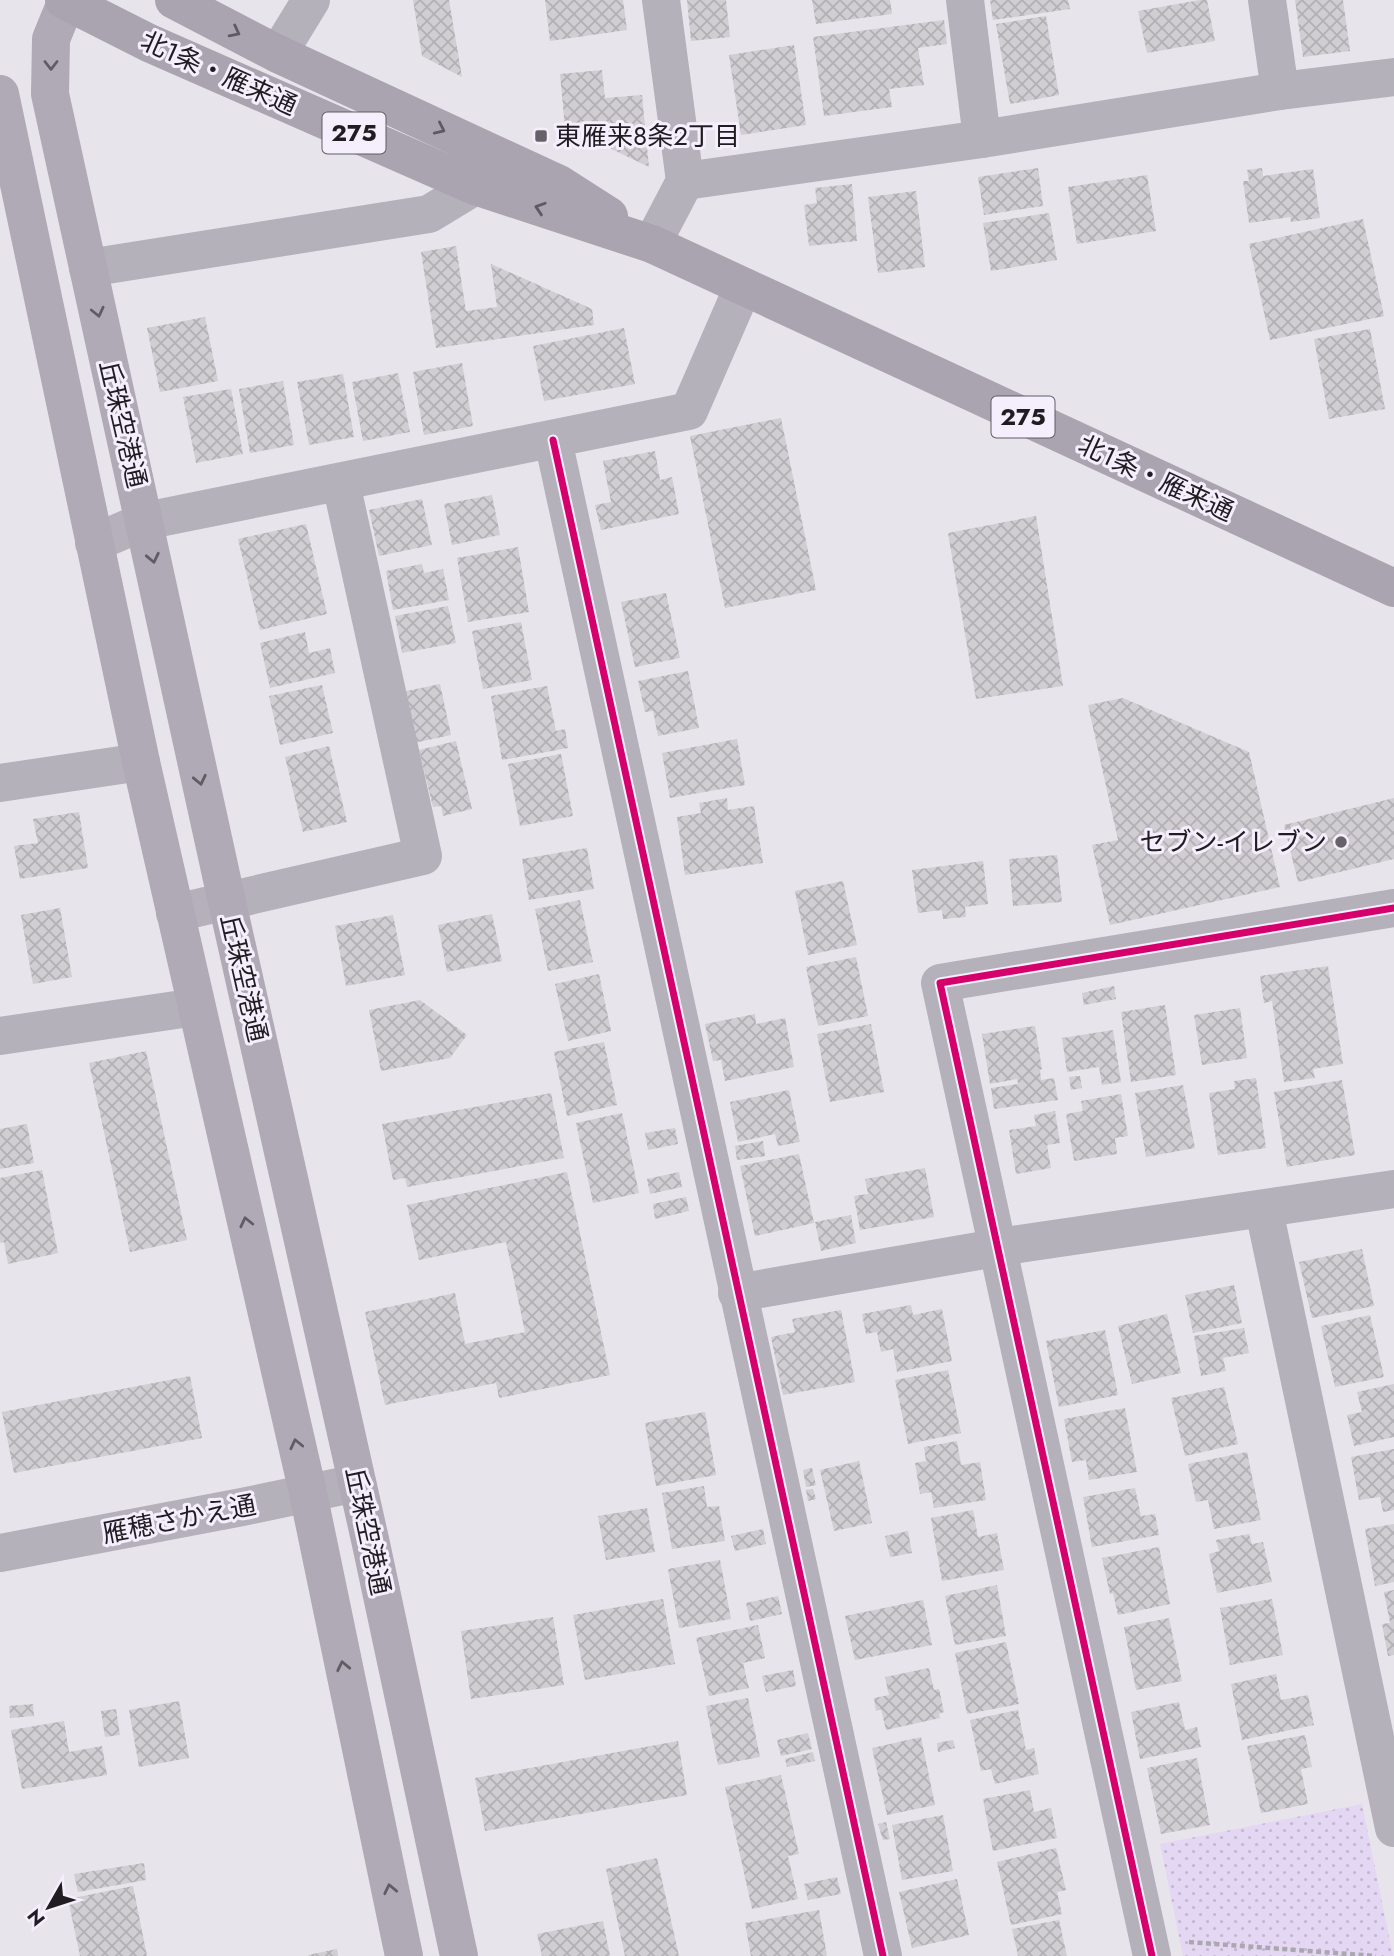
<svg xmlns="http://www.w3.org/2000/svg" width="1394" height="1956" font-family="Jost,'Noto Sans JP',sans-serif">
  <style>
    .park { fill: url(#park-dots) }
    .building { fill: url(#building-cross-hatch) }
    .lines { fill: none; stroke-linecap: round; stroke-linejoin: round }
    .path { stroke: #aaa7ae; stroke-width: 4.5; stroke-dasharray: 5 3.5; stroke-linecap: butt }
    .minor { stroke: #b5b1bb; stroke-width: 38 }
    .major { stroke: #afaab5; stroke-width: 38 }
    .highway { stroke: #aaa4b0; stroke-width: 38 }
    .cycleway-casing { stroke: #f5effd; stroke-width: 11 }
    .cycleway { stroke: #d6006c; stroke-width: 7 }
    .oneway { stroke: #5e5a62 }
    .oneway2 { stroke: #605c64 }
    .poi-dot { fill: #656369; stroke: #f5effd; stroke-width: 2.5 }
    .labels { text-anchor: middle; stroke-width: 6; stroke-linejoin: round; paint-order: stroke }
    .shield { fill: #f5effd; stroke: #5f5c64; stroke-width: 2 }
    .shield-label { font-size: 24px; font-weight: bold; fill: #1f1d22 }
    .street-label { font-size: 26px; fill: #1f1d22; stroke: #f5effd }
    .poi-label { font-size: 26px; fill: #1f1d22; stroke: #f5effd; text-anchor: start }
  </style>
  <defs>
    <pattern id="park-dots" width="8" height="8" patternUnits="userSpaceOnUse" patternTransform="scale(1.75)"><rect width="8" height="8" fill="#e4d7f3"/><path d="M2 2h.1M6 6h.1" fill="none" stroke="#c3b8d0" stroke-width="1.8" stroke-linecap="round"/></pattern>
    <pattern id="building-cross-hatch" width="8" height="8" patternUnits="userSpaceOnUse" patternTransform="scale(1.75)"><rect width="8" height="8" fill="#d0cdd3"/><path d="M0 0l8 8M0 8l8-8" fill="none" stroke="#b2b0b5"/></pattern>
  </defs>
  <rect width="100%" height="100%" fill="#e8e4ec"/>
  <polygon class="park" points="1362,1804 1393,1956 1183,1956 1160,1844"/>
  <g class="building">
    <polygon points="413,0 449,0 462,77 422,56"/>
    <polygon points="545,0 623,0 627,30 550,41"/>
    <polygon points="687,0 726,0 730,37 691,41"/>
    <polygon points="812,0 890,0 892,14 816,24"/>
    <polygon points="990,0 1068,0 1070,9 993,20"/>
    <polygon points="1200,0 1207,0 1215,41 1147,53 1138,11"/>
    <polygon points="1295,0 1343,0 1350,51 1303,57"/>
    <polygon points="1046,16 1059,95 1010,104 996,24"/>
    <polygon points="944,20 947,44 918,48 924,85 889,89 892,107 824,116 813,37"/>
    <polygon points="794,45 806,125 741,135 729,55"/>
    <polygon points="602,70 605,98 642,95 649,167 597,142 596,125 565,128 560,74"/>
    <polygon points="1038,168 1043,206 984,215 978,177"/>
    <polygon points="1262,168 1263,176 1313,169 1320,218 1291,222 1290,217 1249,223 1243,181 1249,181 1247,170"/>
    <polygon points="1147,175 1156,231 1077,244 1068,187"/>
    <polygon points="852,184 857,241 809,246 804,205 817,203 815,188"/>
    <polygon points="916,191 925,267 878,273 868,197"/>
    <polygon points="1049,213 1057,260 991,271 983,223"/>
    <polygon points="1363,219 1384,316 1270,340 1249,244"/>
    <polygon points="456,246 466,311 497,307 491,264 592,309 594,325 436,348 421,252"/>
    <polygon points="205,317 218,381 160,392 147,328"/>
    <polygon points="624,328 635,384 544,401 533,346"/>
    <polygon points="1370,329 1385,409 1329,419 1314,339"/>
    <polygon points="462,363 473,426 424,435 413,372"/>
    <polygon points="398,373 410,432 363,441 352,382"/>
    <polygon points="343,374 354,437 309,445 297,382"/>
    <polygon points="283,381 294,445 250,453 239,389"/>
    <polygon points="231,389 243,454 196,463 183,397"/>
    <polygon points="781,418 816,590 725,608 690,436"/>
    <polygon points="655,451 660,480 672,477 679,514 601,530 595,505 611,502 603,461"/>
    <polygon points="492,495 500,535 452,545 444,504"/>
    <polygon points="422,499 432,545 379,556 369,510"/>
    <polygon points="1036,516 1063,686 976,699 948,533"/>
    <polygon points="306,524 327,614 260,630 238,539"/>
    <polygon points="518,547 529,612 468,622 457,558"/>
    <polygon points="422,564 424,573 443,569 449,600 393,610 386,571"/>
    <polygon points="666,593 680,658 635,667 621,602"/>
    <polygon points="448,606 456,643 402,653 395,616"/>
    <polygon points="521,622 532,680 483,689 472,631"/>
    <polygon points="305,632 309,653 330,648 335,673 270,688 260,643"/>
    <polygon points="688,671 699,728 658,736 653,711 645,712 638,681"/>
    <polygon points="440,684 451,735 414,743 402,692"/>
    <polygon points="322,685 333,733 280,745 269,696"/>
    <polygon points="547,686 556,731 565,729 568,748 502,760 491,696"/>
    <polygon points="1123,698 1249,752 1280,887 1110,925 1092,845 1118,840 1088,705"/>
    <polygon points="737,739 745,785 670,798 662,753"/>
    <polygon points="456,741 472,809 443,816 441,806 433,807 419,750"/>
    <polygon points="329,746 347,822 303,832 285,757"/>
    <polygon points="561,754 573,816 520,826 508,764"/>
    <polygon points="727,798 728,810 754,806 763,863 685,875 677,817 701,813 699,803"/>
    <polygon points="1394,798 1394,859 1298,882 1284,825"/>
    <polygon points="79,812 88,868 20,879 14,846 38,843 33,819"/>
    <polygon points="587,848 594,889 529,900 522,859"/>
    <polygon points="1057,855 1062,902 1013,906 1009,859"/>
    <polygon points="983,861 988,904 965,907 966,917 943,919 942,910 918,913 912,870"/>
    <polygon points="843,881 857,945 808,955 795,891"/>
    <polygon points="580,900 593,962 548,971 535,909"/>
    <polygon points="60,908 72,977 33,984 21,915"/>
    <polygon points="492,914 502,961 447,972 438,925"/>
    <polygon points="393,915 405,975 346,986 335,926"/>
    <polygon points="856,957 868,1016 818,1026 806,967"/>
    <polygon points="1328,966 1343,1064 1313,1069 1315,1078 1284,1082 1272,1001 1264,1003 1260,976"/>
    <polygon points="599,974 611,1031 568,1041 555,984"/>
    <polygon points="1114,986 1116,999 1084,1005 1082,993"/>
    <polygon points="420,1000 467,1035 450,1058 381,1071 369,1010"/>
    <polygon points="1165,1005 1176,1075 1131,1082 1121,1012"/>
    <polygon points="1240,1008 1247,1058 1202,1065 1194,1015"/>
    <polygon points="755,1014 756,1024 785,1018 794,1067 725,1081 721,1060 713,1061 705,1024"/>
    <polygon points="871,1024 884,1092 830,1102 817,1034"/>
    <polygon points="1035,1026 1042,1069 1040,1070 1041,1080 1054,1078 1058,1100 994,1109 991,1088 1018,1084 1017,1079 990,1084 982,1034"/>
    <polygon points="1113,1030 1121,1082 1102,1085 1099,1067 1067,1072 1062,1038"/>
    <polygon points="604,1042 617,1105 567,1116 554,1052"/>
    <polygon points="146,1051 187,1240 130,1252 89,1063"/>
    <polygon points="1080,1076 1082,1088 1071,1090 1069,1077"/>
    <polygon points="1256,1078 1266,1148 1218,1155 1209,1093 1235,1089 1234,1081"/>
    <polygon points="1342,1080 1355,1155 1287,1167 1274,1092"/>
    <polygon points="1183,1085 1195,1148 1146,1157 1135,1093"/>
    <polygon points="789,1090 800,1142 778,1146 775,1134 738,1142 730,1102"/>
    <polygon points="551,1093 564,1158 407,1187 405,1178 393,1180 382,1124"/>
    <polygon points="1121,1094 1128,1136 1115,1138 1117,1154 1074,1161 1066,1114 1083,1111 1081,1101"/>
    <polygon points="1055,1111 1060,1143 1047,1145 1051,1168 1016,1174 1009,1130 1036,1126 1034,1115"/>
    <polygon points="622,1113 639,1193 593,1203 576,1123"/>
    <polygon points="27,1124 34,1163 0,1169 0,1129"/>
    <polygon points="675,1128 678,1144 648,1150 645,1133"/>
    <polygon points="763,1141 765,1156 737,1160 735,1146"/>
    <polygon points="799,1154 814,1223 755,1236 740,1166"/>
    <polygon points="925,1168 934,1217 860,1230 854,1196 868,1194 865,1179"/>
    <polygon points="42,1170 58,1253 8,1264 4,1242 0,1243 0,1178"/>
    <polygon points="567,1172 610,1375 499,1398 496,1383 385,1405 365,1312 455,1293 465,1344 525,1332 506,1242 419,1260 407,1205"/>
    <polygon points="679,1172 682,1187 650,1194 647,1179"/>
    <polygon points="686,1197 689,1211 655,1219 653,1204"/>
    <polygon points="851,1215 856,1243 821,1251 815,1222"/>
    <polygon points="1362,1249 1374,1306 1312,1318 1299,1262"/>
    <polygon points="1234,1285 1242,1323 1193,1333 1185,1295"/>
    <polygon points="911,1305 913,1315 942,1309 952,1361 897,1372 893,1349 881,1352 877,1332 866,1334 862,1314"/>
    <polygon points="841,1310 855,1382 783,1395 771,1337 795,1332 792,1319"/>
    <polygon points="1167,1314 1181,1373 1132,1384 1118,1326"/>
    <polygon points="1370,1315 1384,1377 1335,1387 1321,1326"/>
    <polygon points="1244,1328 1249,1353 1223,1358 1226,1371 1201,1376 1194,1336"/>
    <polygon points="1105,1330 1118,1395 1059,1407 1046,1341"/>
    <polygon points="948,1370 961,1433 908,1444 895,1380"/>
    <polygon points="190,1376 202,1438 14,1473 2,1412"/>
    <polygon points="1394,1384 1394,1437 1354,1446 1347,1415 1362,1412 1357,1392"/>
    <polygon points="1224,1387 1238,1444 1185,1456 1171,1398"/>
    <polygon points="1125,1408 1137,1472 1089,1480 1086,1460 1072,1462 1064,1419"/>
    <polygon points="705,1412 716,1475 656,1486 645,1423"/>
    <polygon points="957,1441 961,1465 980,1462 986,1500 934,1508 931,1492 920,1494 915,1463 926,1461 924,1447"/>
    <polygon points="1394,1449 1394,1510 1383,1512 1380,1497 1359,1500 1351,1457"/>
    <polygon points="1247,1452 1261,1520 1214,1529 1208,1500 1196,1502 1188,1464"/>
    <polygon points="859,1461 872,1523 834,1531 820,1470"/>
    <polygon points="812,1468 816,1485 806,1487 803,1470"/>
    <polygon points="704,1486 707,1507 719,1506 725,1541 672,1549 662,1493"/>
    <polygon points="1135,1488 1141,1516 1155,1514 1159,1535 1092,1547 1083,1497"/>
    <polygon points="813,1489 816,1499 808,1501 806,1490"/>
    <polygon points="647,1508 655,1552 606,1560 598,1516"/>
    <polygon points="973,1510 978,1537 997,1533 1004,1570 942,1581 931,1518"/>
    <polygon points="1394,1524 1394,1582 1375,1586 1365,1529"/>
    <polygon points="763,1529 766,1544 735,1551 731,1536"/>
    <polygon points="908,1531 912,1553 890,1557 885,1536"/>
    <polygon points="1249,1534 1252,1544 1263,1542 1272,1582 1217,1593 1209,1554 1219,1551 1216,1540"/>
    <polygon points="1159,1547 1170,1604 1118,1615 1113,1593 1110,1594 1102,1558"/>
    <polygon points="720,1560 731,1619 679,1628 668,1569"/>
    <polygon points="997,1585 1006,1636 955,1645 945,1596"/>
    <polygon points="1394,1590 1394,1655 1388,1656 1382,1624 1390,1623 1384,1592"/>
    <polygon points="778,1596 782,1614 750,1621 746,1603"/>
    <polygon points="663,1599 675,1664 585,1680 573,1615"/>
    <polygon points="1272,1599 1283,1655 1230,1665 1220,1608"/>
    <polygon points="923,1600 932,1645 855,1660 845,1616"/>
    <polygon points="553,1617 564,1685 471,1699 461,1631"/>
    <polygon points="1169,1618 1182,1681 1136,1690 1124,1627"/>
    <polygon points="758,1625 765,1658 743,1663 749,1688 709,1696 696,1638"/>
    <polygon points="1006,1642 1019,1704 967,1714 955,1653"/>
    <polygon points="929,1668 934,1690 939,1689 944,1712 939,1714 940,1718 886,1730 881,1709 876,1711 874,1698 889,1695 885,1677"/>
    <polygon points="793,1670 796,1686 766,1692 762,1676"/>
    <polygon points="1276,1674 1281,1700 1308,1695 1314,1725 1242,1740 1231,1684"/>
    <polygon points="748,1698 760,1757 718,1765 706,1706"/>
    <polygon points="179,1701 189,1758 139,1767 129,1710"/>
    <polygon points="1179,1702 1185,1730 1197,1727 1201,1747 1140,1759 1131,1712"/>
    <polygon points="33,1704 34,1716 10,1718 9,1706"/>
    <polygon points="116,1709 120,1735 105,1737 101,1711"/>
    <polygon points="1018,1710 1026,1750 1034,1748 1039,1774 995,1784 991,1769 981,1771 970,1720"/>
    <polygon points="64,1721 69,1752 102,1746 107,1775 22,1789 11,1730"/>
    <polygon points="808,1733 812,1749 781,1756 777,1740"/>
    <polygon points="1305,1735 1312,1767 1301,1769 1308,1804 1261,1813 1247,1746"/>
    <polygon points="921,1737 935,1805 887,1815 872,1748"/>
    <polygon points="953,1740 955,1748 938,1752 937,1743"/>
    <polygon points="678,1741 687,1795 485,1831 475,1778"/>
    <polygon points="813,1752 815,1761 787,1767 785,1759"/>
    <polygon points="1197,1758 1210,1825 1161,1834 1147,1768"/>
    <polygon points="781,1775 799,1854 788,1856 798,1899 752,1909 725,1787"/>
    <polygon points="1030,1790 1034,1812 1051,1808 1057,1838 993,1851 983,1799"/>
    <polygon points="943,1815 953,1871 902,1880 892,1825"/>
    <polygon points="886,1822 890,1839 883,1840 878,1824"/>
    <polygon points="1056,1848 1066,1890 1057,1892 1062,1914 1011,1925 997,1862"/>
    <polygon points="657,1858 679,1956 625,1956 606,1869"/>
    <polygon points="144,1863 146,1880 78,1892 74,1874"/>
    <polygon points="837,1877 841,1894 808,1900 804,1884"/>
    <polygon points="957,1879 969,1935 912,1948 899,1892"/>
    <polygon points="133,1886 147,1956 80,1956 68,1899"/>
    <polygon points="819,1910 827,1956 751,1956 745,1923"/>
    <polygon points="1059,1920 1067,1956 1018,1956 1012,1929"/>
    <polygon points="603,1921 610,1956 542,1956 537,1934"/>
    <polygon points="337,1949 338,1956 309,1956 308,1955"/>
  </g>
  <g class="lines">
    <polyline class="path" points="1189,1942 1376,1956"/>
    <g class="minor">
      <polyline points="661,0 685,181"/>
      <polyline points="965,0 982,139"/>
      <polyline points="1267,0 1280,91"/>
      <polyline points="278,54 311,0"/>
      <polyline points="652,244 685,181 982,139 1280,91 1394,77"/>
      <polyline points="88,268 429,214 475,186"/>
      <polyline points="553,440 883,1956"/>
      <polyline points="94,543 145,521 689,411 743,287"/>
      <polyline points="0,783 141,762"/>
      <polyline points="175,913 423,856 341,483"/>
      <polyline points="0,1036 196,1007"/>
      <polyline points="1264,1210 1394,1828"/>
      <polyline points="737,1293 1019,1244 1394,1189"/>
      <polyline points="0,1553 242,1507 357,1483"/>
      <polyline points="1152,1956 940,983 1394,908"/>
    </g>
    <g class="major">
      <polyline points="67,0 51,39 50,94 227,902 371,1544 459,1956"/>
      <polyline points="0,94 141,762 308,1493 404,1956"/>
    </g>
    <g class="highway">
      <polyline points="64,0 149,43 475,186 652,244 1394,588"/>
      <polyline points="174,0 278,54 559,184 609,216"/>
    </g>
    <g class="cycleway-casing">
      <g id="cycleway">
        <polyline points="553,440 883,1956"/>
        <polyline points="1152,1956 940,983 1394,908"/>
      </g>
    </g>
    <use href="#cycleway" class="cycleway"/>
  </g>
  <defs><path id="oneway-chevron" d="M-2-3.5L2.5 0L-2 3.5" fill="none" stroke-width="1.6" stroke-linecap="round" stroke-linejoin="round" transform="scale(1.75)"/></defs>
  <g class="oneway">
    <use href="#oneway-chevron" transform="translate(235 32) rotate(27)"/>
    <use href="#oneway-chevron" transform="translate(440 129) rotate(25)"/>
    <use href="#oneway-chevron" transform="translate(540 208) rotate(-162)"/>
  </g>
  <g class="oneway2">
    <use href="#oneway-chevron" transform="translate(51 65) rotate(90)"/>
    <use href="#oneway-chevron" transform="translate(98 312) rotate(77)"/>
    <use href="#oneway-chevron" transform="translate(153 558) rotate(78)"/>
    <use href="#oneway-chevron" transform="translate(200 780) rotate(78)"/>
    <use href="#oneway-chevron" transform="translate(246 1222) rotate(-103)"/>
    <use href="#oneway-chevron" transform="translate(296 1444) rotate(-103)"/>
    <use href="#oneway-chevron" transform="translate(343 1666) rotate(-102)"/>
    <use href="#oneway-chevron" transform="translate(390 1889) rotate(-102)"/>
  </g>
  <g class="poi-dot">
    <rect x="534" y="129" width="14" height="14" rx="3.5"/>
    <circle cx="1341" cy="842" r="7"/>
  </g>
  <g class="labels">
    <g class="shield">
      <rect x="322.5" y="112.5" width="63" height="41" rx="5"/>
      <rect x="991.5" y="396.5" width="63" height="41" rx="5"/>
    </g>
    <g class="shield-label">
      <text x="354" y="141">275</text>
      <text x="1023" y="425">275</text>
    </g>
    <g class="street-label">
      <text transform="translate(219 73) rotate(24)" y="9">北1条・雁来通</text>
      <text transform="translate(123 424) rotate(77)" y="9">丘珠空港通</text>
      <text transform="translate(1156 478) rotate(25)" y="9">北1条・雁来通</text>
      <text transform="translate(244 978) rotate(77)" y="9">丘珠空港通</text>
      <text transform="translate(179 1519) rotate(-11)" y="9">雁穂さかえ通</text>
      <text transform="translate(368 1531) rotate(78)" y="9">丘珠空港通</text>
    </g>
    <g class="poi-label">
      <text x="555" y="145">東雁来8条2丁目</text>
      <text x="1327" y="851" text-anchor="end">セブン-イレブン</text>
    </g>
  </g>
  <g transform="translate(49 1907) rotate(231)" stroke="#f5effd" stroke-width="5" paint-order="stroke">
  <path d="M0-5L12 26L0 18L-12 26Z" fill="#1f1d22"/>
  <text y="-10" font-size="19" font-weight="bold" text-anchor="middle" fill="#1f1d22">N</text>
  </g>
</svg>
